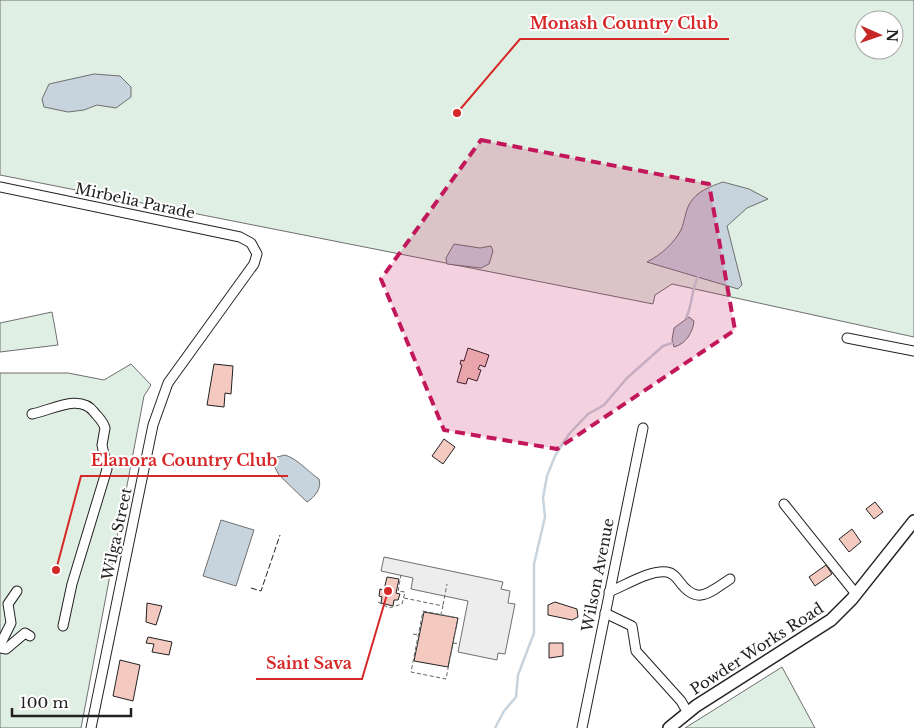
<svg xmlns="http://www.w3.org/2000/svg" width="914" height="728" font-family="'Libre Baskerville',serif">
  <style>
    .green { fill: #e0efe3; stroke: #6f6f6f; fill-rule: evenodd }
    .parking { fill: #ededed; stroke: #6f6f6f }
    .water { fill: #c7d3dd; stroke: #6f6f6f }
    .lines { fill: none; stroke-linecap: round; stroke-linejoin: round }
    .stream { stroke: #c7d3dd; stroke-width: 2.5 }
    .building { fill: #f3c9c0; stroke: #222 }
    .minor-casing { stroke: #222; stroke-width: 11 }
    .major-casing { stroke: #222; stroke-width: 14 }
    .path { stroke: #646464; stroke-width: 1; stroke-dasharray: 4 2.5; stroke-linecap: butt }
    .minor { stroke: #fff; stroke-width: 9 }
    .major { stroke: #fff; stroke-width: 11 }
    .fence { stroke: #222; stroke-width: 1; stroke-dasharray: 6 2.5; stroke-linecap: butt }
    .marked { fill: #c2185b; fill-opacity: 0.2; stroke: #c2185b; stroke-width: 4; stroke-dasharray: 10 6; stroke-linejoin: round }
    .labels { text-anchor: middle; stroke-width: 4; stroke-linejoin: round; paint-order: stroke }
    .street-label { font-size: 15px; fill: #222; stroke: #fff }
    .leader { fill: none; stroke: #d62828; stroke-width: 2 }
    .callout-dot { fill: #d62828; stroke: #fff; stroke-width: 2 }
    .callout-label { font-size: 16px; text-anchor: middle; font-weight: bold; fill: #d62828; stroke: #fff; stroke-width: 4; stroke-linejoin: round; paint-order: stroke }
  </style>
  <rect width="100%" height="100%" fill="#fff"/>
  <g class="green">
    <path d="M0,0H914V337L672,284L655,295L653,304L0,175ZM864,20H894V50H864Z"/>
    <polygon points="52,312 58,345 0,352 0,323"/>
    <polygon points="131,364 151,385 144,396 81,728 0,728 0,373 68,373 104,380"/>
    <polygon points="782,667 815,728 685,728"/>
  </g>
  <polygon class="parking" points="384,557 503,582 501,589 510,591 508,603 515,604 505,654 498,653 497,660 458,652 468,601 411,589 413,578 381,571"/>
  <g class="water">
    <polygon points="94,74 120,76 131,87 131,97 116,108 97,105 84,110 68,112 44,107 42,99 49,84"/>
    <path d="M723,182L749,189L768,199L747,208L727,226L742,285L738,289L647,262C662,254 673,244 681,230C685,221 685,211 690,203C696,192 711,186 723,182Z"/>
    <polygon points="454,244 480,248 491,246 493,251 489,264 481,268 447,264 446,258"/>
    <path d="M689,317L694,321C693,332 686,344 674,347L672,340L674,328Z"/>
    <path d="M285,455C298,459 307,471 319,479C322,488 315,497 307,502L279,475L274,466L277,457Z"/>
    <polygon points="221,520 254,530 236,586 203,576"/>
  </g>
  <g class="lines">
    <g class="stream">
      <path d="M686,318C693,304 691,290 698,277"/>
      <polyline points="495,728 504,711 516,697 518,675 534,633 534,564 545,517 543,498 547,476 555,456 569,434 588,414 604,405 627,378 663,346 672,343"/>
    </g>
  </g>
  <g class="building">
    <polygon points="468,348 489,355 485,367 480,365 478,369 481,370 477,381 468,378 466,384 457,382 462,365 460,364 461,360 464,361"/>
    <polygon points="214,364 233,366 231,394 225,393 224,407 207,405"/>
    <polygon points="444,439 455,447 443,464 432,456"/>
    <polygon points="875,502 883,512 874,519 866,509"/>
    <polygon points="852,529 861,542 849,552 839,539"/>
    <polygon points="826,565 832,574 815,586 809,577"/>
    <polygon points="387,577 399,579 396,593 400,594 398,600 394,600 393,606 381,603 382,597 379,596 380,589 384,590"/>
    <polygon points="555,602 577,609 578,617 572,620 548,615 548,605"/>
    <polygon points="147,603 162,606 156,625 146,622"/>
    <polygon points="424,612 458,618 448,667 414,661"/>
    <polygon points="148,637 172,642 169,655 152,652 154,644 146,643"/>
    <polygon points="549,643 563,643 563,656 549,658"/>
    <polygon points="120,660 140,665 133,701 113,696"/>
  </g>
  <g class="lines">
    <g class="minor-casing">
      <g id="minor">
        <polyline points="0,187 240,237 251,243 257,254 254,264 168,383 153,425 91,728"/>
        <polyline points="847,338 914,351"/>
        <path d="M32,414C52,410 80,393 94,412C98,417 103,421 105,428L102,445L107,469L72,584L63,626"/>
        <polyline points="784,504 856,594"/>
        <path d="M609,592C626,585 649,570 667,572C673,573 676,577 679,581C697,606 709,593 730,579"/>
        <polyline points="605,613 632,626 636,651 681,701 688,713"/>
        <polyline points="0,645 11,623 8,604 17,591"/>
        <polyline points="0,648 6,649 25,633 30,636"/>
        <polyline points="582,728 643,428"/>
      </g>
    </g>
    <g class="major-casing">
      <polyline id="major" points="669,728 696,706 831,620 852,599 914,521"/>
    </g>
    <g class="path">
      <polyline points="404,598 443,606 441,614"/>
      <polyline points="378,602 389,608 402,604 405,592 398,591 401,575"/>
      <polyline points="443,605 447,584"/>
      <polygon points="423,611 458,618 446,679 411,672"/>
      <polyline points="413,634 418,635"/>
      <polyline points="453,643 460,644"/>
    </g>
    <use href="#minor" class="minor"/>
    <use href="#major" class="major"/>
    <polyline class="fence" points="251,588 261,591 280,535"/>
  </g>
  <path class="marked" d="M481,140L709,184L735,330L557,449L444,430L381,279Z"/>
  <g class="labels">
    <g class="street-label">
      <text transform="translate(135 201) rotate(12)" y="5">Mirbelia Parade</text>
      <text transform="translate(117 534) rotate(-78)" y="5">Wilga Street</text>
      <text transform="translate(598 575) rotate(-79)" y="5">Wilson Avenue</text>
      <text transform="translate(757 649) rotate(-33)" y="5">Powder Works Road</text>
    </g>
  </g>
  <path class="leader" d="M457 113L520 39H729M56 570L81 476H288M388 591L362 679H256"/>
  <g class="callout-dot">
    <circle cx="457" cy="113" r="5"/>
    <circle cx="56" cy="570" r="5"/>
    <circle cx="388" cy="591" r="5"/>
  </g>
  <g class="callout-label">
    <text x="624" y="29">Monash Country Club</text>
    <text x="184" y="466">Elanora Country Club</text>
    <text x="309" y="669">Saint Sava</text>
  </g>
  <g transform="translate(879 35) rotate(92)"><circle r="24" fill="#ffffff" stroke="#a7a7a7"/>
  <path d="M0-4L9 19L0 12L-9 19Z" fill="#c62828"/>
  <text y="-8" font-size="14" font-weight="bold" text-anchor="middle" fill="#222222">N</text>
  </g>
  <path d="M12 708v8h119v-8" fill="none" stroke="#222222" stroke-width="2.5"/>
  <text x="20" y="708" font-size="15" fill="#222222" stroke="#ffffff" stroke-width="4" paint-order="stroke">100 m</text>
</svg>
